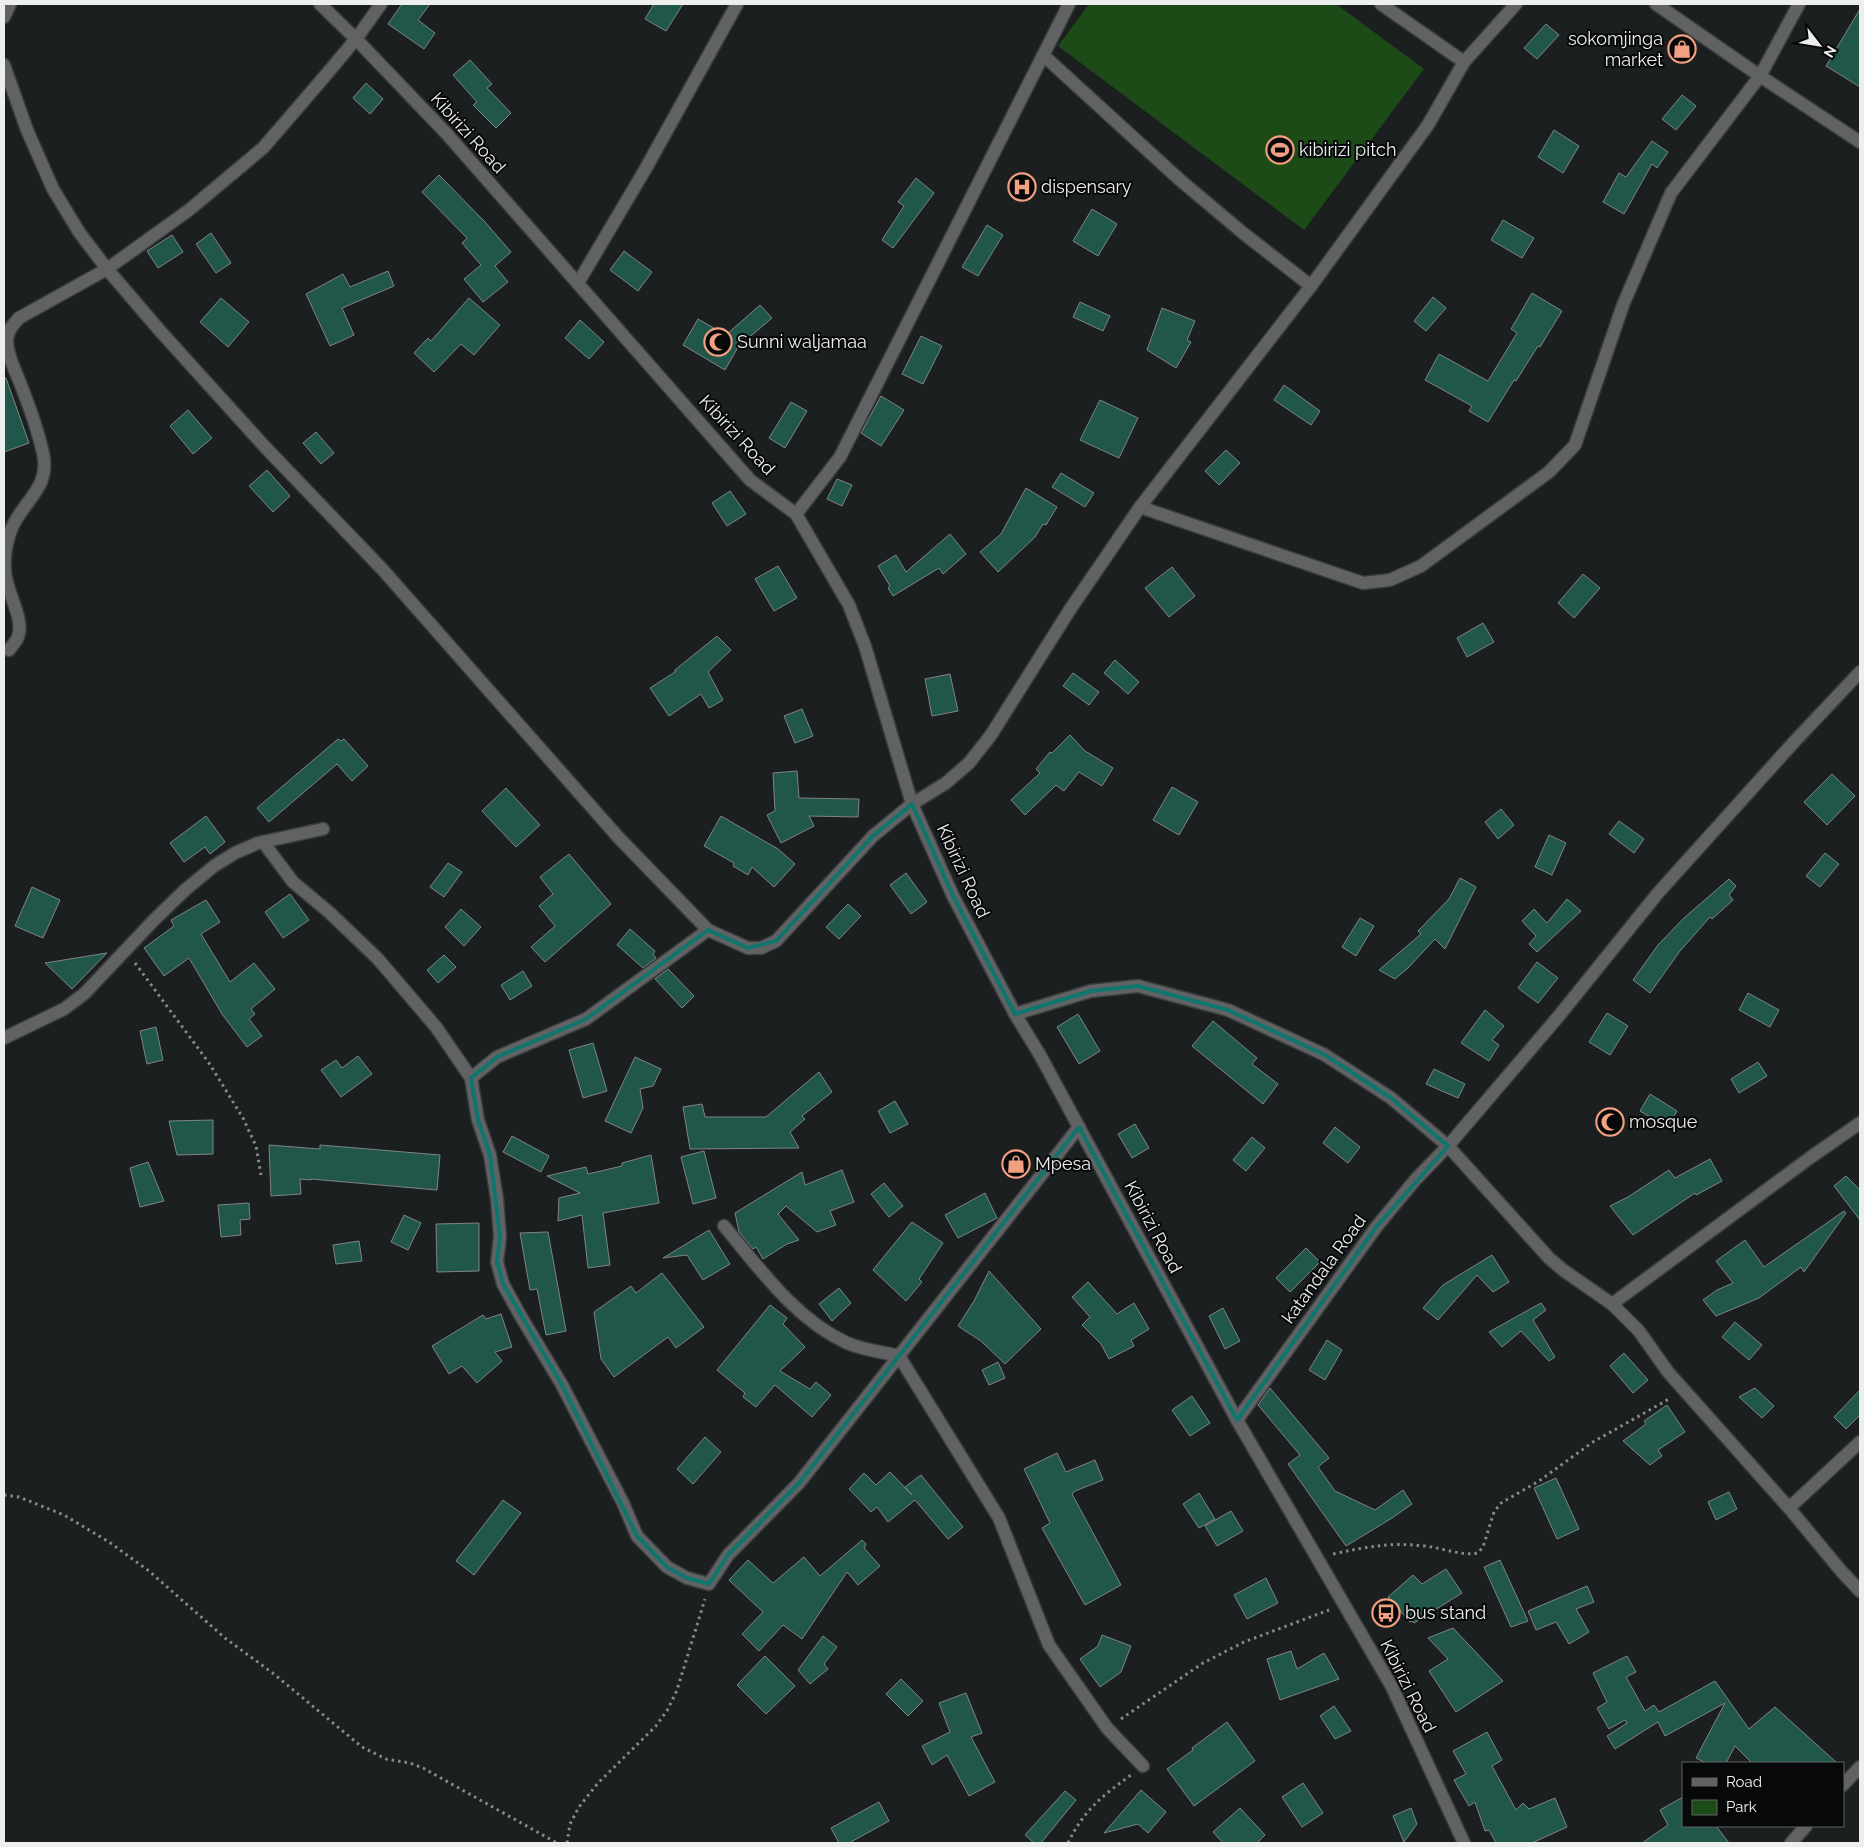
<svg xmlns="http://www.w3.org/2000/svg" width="1864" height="1847" font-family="Raleway,sans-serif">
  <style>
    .green { fill: #1c4b17 }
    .building { fill: #20574a; stroke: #808483 }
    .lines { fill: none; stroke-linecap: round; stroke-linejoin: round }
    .minor-casing { stroke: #393c3c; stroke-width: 15 }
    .path { stroke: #878a8a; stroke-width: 3; stroke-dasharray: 2.5 4; stroke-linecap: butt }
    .minor { stroke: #616263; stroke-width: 12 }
    .marked { fill: none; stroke: #0f766e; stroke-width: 4; stroke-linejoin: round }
    .labels { text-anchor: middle; stroke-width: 4; stroke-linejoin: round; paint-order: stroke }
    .poi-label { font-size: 18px; fill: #edefef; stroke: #070809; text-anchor: start }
    .street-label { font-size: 18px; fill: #edefef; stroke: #070809 }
  </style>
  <rect width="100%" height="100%" fill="#1c1f1f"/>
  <polygon class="green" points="1089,4 1336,4 1424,69 1304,230 1058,46"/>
  <g class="building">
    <polygon points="402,4 430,4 418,20 435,33 424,49 388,24"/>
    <polygon points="654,4 683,4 666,31 645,19"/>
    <polygon points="1860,9 1860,87 1826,66"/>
    <polygon points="1546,24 1559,35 1537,59 1524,48"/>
    <polygon points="470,60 492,84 487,88 511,113 496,128 473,105 477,102 453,75"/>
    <polygon points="366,83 383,99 370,114 353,98"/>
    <polygon points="1682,95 1696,106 1676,130 1662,119"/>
    <polygon points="1554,130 1579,146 1563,173 1538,157"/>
    <polygon points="1652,141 1668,152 1657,168 1652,164 1624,214 1603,202 1619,173 1626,177"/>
    <polygon points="439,175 485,222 511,252 495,266 508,282 483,302 464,279 481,265 462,243 467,238 422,192"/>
    <polygon points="916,178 934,193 893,248 882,240 904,206 898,202"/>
    <polygon points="1092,209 1117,224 1098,256 1073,241"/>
    <polygon points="1503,220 1534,238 1522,258 1491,240"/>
    <polygon points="987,225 1003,235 978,276 962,267"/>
    <polygon points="211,233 231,263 216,273 196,244"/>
    <polygon points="172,235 183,252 158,268 147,251"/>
    <polygon points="624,251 652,272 638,291 610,270"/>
    <polygon points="388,271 394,286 342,308 354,335 330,346 306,294 343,274 350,287"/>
    <polygon points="1532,293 1562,311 1540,347 1538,346 1516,381 1514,380 1488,422 1469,411 1472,406 1425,380 1439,354 1488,381 1517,333 1511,329"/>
    <polygon points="1433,297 1446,308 1426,331 1414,321"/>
    <polygon points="221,298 249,322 228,347 200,322"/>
    <polygon points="469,298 500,325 474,355 461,344 434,372 414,353 428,338 431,341"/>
    <polygon points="1080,302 1110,316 1103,331 1073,317"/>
    <polygon points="760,305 772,318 738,347 725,370 683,345 698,319 726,335"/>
    <polygon points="1162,308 1195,321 1187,340 1191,342 1176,368 1147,350"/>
    <polygon points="580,320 604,342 589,359 565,338"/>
    <polygon points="921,336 942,346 923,384 902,374"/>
    <polygon points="6,378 29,443 4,452 4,379"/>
    <polygon points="1284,385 1320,411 1311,425 1274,400"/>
    <polygon points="881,396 904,410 881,446 861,433"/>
    <polygon points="1100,400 1138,418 1119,458 1080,440"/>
    <polygon points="791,402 807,411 785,448 769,438"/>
    <polygon points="188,410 212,438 193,454 170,426"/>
    <polygon points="316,432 334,453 321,464 303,443"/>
    <polygon points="1226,450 1240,463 1219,485 1205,471"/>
    <polygon points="267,470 290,496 273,512 249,486"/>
    <polygon points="1061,473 1094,493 1085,507 1052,487"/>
    <polygon points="837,479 852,485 842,506 827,499"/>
    <polygon points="1026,488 1057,507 1046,525 1043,524 1035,537 998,572 980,552 1001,534"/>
    <polygon points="730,491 746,514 727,526 712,503"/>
    <polygon points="950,534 966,554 943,574 939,568 893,596 888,588 890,586 878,566 896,555 906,572"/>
    <polygon points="778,566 797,598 774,611 755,579"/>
    <polygon points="1172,567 1195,596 1169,617 1145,588"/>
    <polygon points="1583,574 1600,588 1574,618 1558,603"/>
    <polygon points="1483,623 1494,642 1467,657 1457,638"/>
    <polygon points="717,636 731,650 708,672 723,700 709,708 701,694 669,716 650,688 675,672 675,670"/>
    <polygon points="1115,660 1139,682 1128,694 1104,673"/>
    <polygon points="1073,673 1099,692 1089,705 1063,686"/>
    <polygon points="950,674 958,711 932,716 925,679"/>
    <polygon points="802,709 813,736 795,743 784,716"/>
    <polygon points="1070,735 1085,751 1113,768 1102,786 1079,772 1064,791 1056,785 1025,815 1011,800 1040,773 1036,769 1050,752 1052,753"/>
    <polygon points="338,739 341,741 344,739 368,766 352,781 337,764 269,822 257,808"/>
    <polygon points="797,771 799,798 859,799 858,817 809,816 814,826 781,843 767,815 775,811 773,773"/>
    <polygon points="1832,774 1855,796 1827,825 1804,802"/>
    <polygon points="1172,787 1198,802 1179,835 1153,820"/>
    <polygon points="506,788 540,825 516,847 482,811"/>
    <polygon points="1501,809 1514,825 1498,839 1485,822"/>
    <polygon points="206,816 225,842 210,854 205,847 184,862 170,843"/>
    <polygon points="721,816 778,849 795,864 774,887 752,867 748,875 733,866 734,863 704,846"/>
    <polygon points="1619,821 1644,839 1634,853 1609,834"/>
    <polygon points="1549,835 1566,843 1552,875 1535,867"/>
    <polygon points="1825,853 1839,864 1820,887 1806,876"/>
    <polygon points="569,854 611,904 545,962 531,947 555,926 539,906 553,894 540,877"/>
    <polygon points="448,863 462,872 444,897 430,887"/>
    <polygon points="906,873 927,902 911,914 890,885"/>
    <polygon points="1460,878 1476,887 1445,949 1435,939 1408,968 1395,979 1379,970 1421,934 1418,931 1449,899"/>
    <polygon points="1729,879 1736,886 1729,895 1733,900 1712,919 1710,917 1680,951 1650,993 1633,980 1658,945 1684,918"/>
    <polygon points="32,887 60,900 43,938 15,926"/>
    <polygon points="290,894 309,920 283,938 265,912"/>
    <polygon points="1567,899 1581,911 1537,952 1529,944 1536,936 1522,921 1534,909 1547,923"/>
    <polygon points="206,900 220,922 201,934 230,982 254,963 275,989 251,1009 255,1014 249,1019 262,1036 247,1047 222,1014 189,958 164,976 144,948 174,926 171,920"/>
    <polygon points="848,904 861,916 839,939 826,927"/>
    <polygon points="461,909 481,927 464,946 445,927"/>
    <polygon points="1360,918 1374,926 1356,956 1342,947"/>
    <polygon points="630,929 655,951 653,954 656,958 643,968 617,945"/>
    <polygon points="107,953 72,989 45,963"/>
    <polygon points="444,955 456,967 438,983 427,970"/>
    <polygon points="1537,962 1558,978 1538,1003 1518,988"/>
    <polygon points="668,969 694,996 682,1008 655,979"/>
    <polygon points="523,971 532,986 510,1000 501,985"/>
    <polygon points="1748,993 1779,1010 1770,1027 1739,1010"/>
    <polygon points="1485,1010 1504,1026 1492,1040 1499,1045 1489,1061 1461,1043"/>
    <polygon points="1607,1013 1628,1026 1610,1055 1589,1042"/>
    <polygon points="1078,1014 1100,1051 1079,1064 1057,1027"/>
    <polygon points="1213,1021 1257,1058 1252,1064 1278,1084 1263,1104 1192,1046"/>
    <polygon points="156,1027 163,1060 147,1064 140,1031"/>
    <polygon points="593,1043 607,1091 583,1098 569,1050"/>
    <polygon points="358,1056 372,1074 341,1097 321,1070 336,1060 342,1068"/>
    <polygon points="635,1057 661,1069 653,1086 640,1089 643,1108 631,1133 605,1121"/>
    <polygon points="1758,1062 1767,1076 1739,1093 1731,1079"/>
    <polygon points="1434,1069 1465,1084 1458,1098 1426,1084"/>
    <polygon points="819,1072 832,1092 802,1116 805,1119 790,1132 799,1148 690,1149 683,1107 702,1104 705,1117 766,1117"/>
    <polygon points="1650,1094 1677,1111 1667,1127 1640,1111"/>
    <polygon points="895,1101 908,1124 890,1133 878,1111"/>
    <polygon points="213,1120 213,1154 177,1155 169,1121"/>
    <polygon points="1135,1124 1149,1148 1132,1158 1118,1134"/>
    <polygon points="1335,1127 1360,1147 1348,1163 1323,1143"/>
    <polygon points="512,1136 549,1156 541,1172 503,1152"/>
    <polygon points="1252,1137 1265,1148 1246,1171 1233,1160"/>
    <polygon points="269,1145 320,1149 320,1145 440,1155 437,1190 311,1179 311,1180 300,1179 301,1194 271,1196"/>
    <polygon points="704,1151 716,1198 693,1204 681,1157"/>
    <polygon points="651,1155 659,1203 603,1213 610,1265 588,1268 582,1215 558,1221 559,1198 580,1193 547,1176 586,1167 588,1174 622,1166 622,1163"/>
    <polygon points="1710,1159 1722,1181 1696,1195 1695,1193 1633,1235 1610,1206 1628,1197 1669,1170 1675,1178"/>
    <polygon points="148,1162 164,1201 140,1207 130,1168"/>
    <polygon points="842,1170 854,1202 830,1211 836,1225 817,1232 786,1206 778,1214 799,1240 787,1244 763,1259 756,1247 753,1249 739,1232 735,1213 802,1172 805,1185"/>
    <polygon points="1846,1176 1860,1190 1860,1220 1834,1186"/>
    <polygon points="884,1183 903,1206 889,1217 871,1194"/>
    <polygon points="985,1193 997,1218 958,1238 945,1215"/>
    <polygon points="249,1203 250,1219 240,1220 241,1235 221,1237 218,1205"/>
    <polygon points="1844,1211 1846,1213 1804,1272 1801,1267 1759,1298 1716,1316 1703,1300 1717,1290 1733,1283 1716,1261 1745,1240 1764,1267"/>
    <polygon points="404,1215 421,1223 408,1250 391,1242"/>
    <polygon points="912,1222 943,1243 919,1279 922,1282 906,1301 873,1270"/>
    <polygon points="479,1223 479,1271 437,1272 436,1224"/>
    <polygon points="709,1230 730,1264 703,1280 687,1255 663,1258"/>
    <polygon points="548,1232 566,1331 546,1335 537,1289 530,1290 520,1233"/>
    <polygon points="359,1241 362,1261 336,1264 333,1245"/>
    <polygon points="1306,1248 1320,1262 1290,1292 1276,1278"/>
    <polygon points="1492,1255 1509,1282 1493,1292 1477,1275 1438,1320 1423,1308 1443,1285"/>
    <polygon points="989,1271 1041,1329 1005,1364 981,1341 958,1326 974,1301"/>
    <polygon points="662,1273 704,1327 676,1348 668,1337 614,1377 601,1359 594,1312 631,1286 636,1293"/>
    <polygon points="1088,1282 1117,1314 1134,1303 1149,1329 1131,1340 1134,1346 1109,1359 1101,1344 1082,1325 1090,1317 1072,1297"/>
    <polygon points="839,1288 851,1303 832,1321 819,1304"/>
    <polygon points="1541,1303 1546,1310 1533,1320 1555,1357 1549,1361 1521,1331 1502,1347 1489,1332"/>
    <polygon points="770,1305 787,1318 783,1324 805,1347 780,1371 810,1389 816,1382 831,1395 812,1417 775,1385 756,1407 743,1397 745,1393 717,1370"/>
    <polygon points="1223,1308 1240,1341 1225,1349 1209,1316"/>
    <polygon points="501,1314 512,1347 495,1352 502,1361 477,1383 462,1366 449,1374 432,1346 483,1315 486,1319"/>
    <polygon points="1735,1322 1762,1345 1749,1360 1722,1337"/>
    <polygon points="1327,1340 1342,1350 1325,1380 1309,1370"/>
    <polygon points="1624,1353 1648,1380 1633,1393 1610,1366"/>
    <polygon points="998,1362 1005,1378 989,1385 982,1370"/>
    <polygon points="1270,1388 1329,1458 1318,1467 1335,1491 1375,1510 1403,1490 1412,1504 1392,1518 1346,1546 1288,1464 1300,1455 1258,1405"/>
    <polygon points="1755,1388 1774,1406 1762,1418 1739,1397"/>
    <polygon points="1860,1390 1860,1415 1846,1429 1834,1417"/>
    <polygon points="1192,1396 1210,1423 1190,1436 1172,1410"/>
    <polygon points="1667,1405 1685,1432 1658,1450 1662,1456 1650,1465 1623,1441 1646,1424 1644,1421"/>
    <polygon points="705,1437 721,1452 693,1484 677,1469"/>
    <polygon points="1057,1453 1066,1472 1095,1460 1103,1480 1075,1491 1072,1494 1121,1585 1085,1605 1042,1528 1050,1523 1024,1469"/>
    <polygon points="890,1472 912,1495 905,1487 921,1475 963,1527 948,1539 915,1500 888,1522 877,1507 871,1512 849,1489 864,1473 876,1485"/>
    <polygon points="1556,1478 1579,1529 1557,1539 1534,1488"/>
    <polygon points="1729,1492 1737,1509 1716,1520 1708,1502"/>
    <polygon points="1199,1493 1215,1519 1199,1528 1183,1504"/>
    <polygon points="503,1500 521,1513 474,1575 456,1561"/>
    <polygon points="1231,1511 1243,1531 1217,1546 1205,1526"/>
    <polygon points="862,1540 866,1544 864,1548 880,1566 858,1585 847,1572 802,1639 783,1625 759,1651 742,1634 763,1612 729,1580 748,1560 773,1583 804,1557 820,1576"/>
    <polygon points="1500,1560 1528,1621 1511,1627 1484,1567"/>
    <polygon points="1446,1569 1462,1593 1414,1623 1412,1621 1410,1622 1388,1597 1413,1575 1422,1584"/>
    <polygon points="1266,1578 1278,1603 1247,1619 1234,1595"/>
    <polygon points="1587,1586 1594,1602 1576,1609 1589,1632 1569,1644 1556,1622 1536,1630 1528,1611"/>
    <polygon points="1453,1628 1503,1681 1456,1712 1429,1671 1448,1659 1428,1638"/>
    <polygon points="1102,1635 1131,1646 1121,1672 1100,1687 1080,1659 1098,1646"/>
    <polygon points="823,1636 837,1647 824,1664 828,1669 810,1684 798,1670"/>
    <polygon points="1291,1651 1297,1669 1324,1653 1339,1679 1280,1700 1267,1659"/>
    <polygon points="765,1656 795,1686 766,1714 737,1685"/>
    <polygon points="1627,1656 1636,1672 1626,1677 1645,1711 1654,1705 1659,1712 1715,1681 1749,1729 1775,1707 1837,1763 1752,1763 1735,1746 1726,1763 1706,1763 1696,1758 1725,1703 1665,1736 1658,1722 1615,1749 1607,1736 1627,1723 1625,1720 1609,1729 1597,1708 1607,1702 1593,1673"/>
    <polygon points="901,1679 923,1701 908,1716 886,1694"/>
    <polygon points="966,1693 982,1733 971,1737 995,1782 969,1796 947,1755 932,1765 922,1746 950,1732 939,1703"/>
    <polygon points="1334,1706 1351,1731 1335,1739 1320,1716"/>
    <polygon points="1227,1722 1255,1761 1194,1806 1167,1769 1193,1750 1192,1748"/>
    <polygon points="1487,1732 1502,1760 1492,1766 1516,1810 1523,1803 1529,1809 1555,1798 1567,1827 1532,1843 1496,1843 1489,1830 1485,1831 1475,1802 1469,1806 1454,1780 1466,1774 1453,1751"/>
    <polygon points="1303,1783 1323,1813 1302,1827 1282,1797"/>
    <polygon points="1141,1790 1166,1812 1148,1833 1138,1824 1104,1833"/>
    <polygon points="1065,1791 1076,1800 1041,1843 1034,1843 1025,1835"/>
    <polygon points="1683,1797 1683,1826 1716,1826 1729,1843 1642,1843 1668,1825 1660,1810"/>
    <polygon points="879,1802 889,1821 849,1843 839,1843 831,1828"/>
    <polygon points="1240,1808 1265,1835 1257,1843 1223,1843 1213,1832"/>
    <polygon points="1411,1808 1417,1824 1404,1842 1393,1816"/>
  </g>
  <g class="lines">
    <g class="minor-casing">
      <g id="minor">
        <polyline points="320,4 356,39 446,133 750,480 796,514 849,605 865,646 912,804 953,896 1015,1014 1040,1055 1237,1420 1392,1687 1464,1843"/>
        <polyline points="1381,4 1464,62"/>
        <polyline points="1656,4 1760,76 1860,142"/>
        <polyline points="4,17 10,4"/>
        <polyline points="1043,55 1180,180 1243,233 1311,286"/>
        <polyline points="4,65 27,130 53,189 79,232 107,269 161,332 266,448 383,570 618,837 708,930"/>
        <polyline points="578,283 646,168 737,4"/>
        <polyline points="1140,507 1363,583 1390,580 1421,566 1549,472 1575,445 1623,305 1671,193 1760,76 1799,4"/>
        <polyline points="796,514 840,457 1069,4"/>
        <path d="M9,650C12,646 16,642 18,637C25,619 6,592 5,571C4,558 6,543 11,530C22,501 51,489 43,453C38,431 30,408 22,388C17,373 7,357 7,341C7,331 13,325 19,318L107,269L189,210L263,148L325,76L356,39L381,4"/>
        <polyline points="263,842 293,882 330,913 378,959 436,1027 471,1078 478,1120 490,1155 497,1199 500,1237 497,1262 503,1284 520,1315 562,1385 623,1503 637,1536 667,1567 687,1578 709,1584 728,1555 799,1483 1079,1127"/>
        <polyline points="1015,1014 1091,991 1138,986 1228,1010 1325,1055 1391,1098 1448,1146 1549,1258 1563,1270 1612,1304 1639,1331 1668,1372 1789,1508 1842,1572 1860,1591"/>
        <polyline points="4,1038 64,1009 84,994 155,919 185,890 214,866 235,853 258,843 323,829"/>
        <polyline points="471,1078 497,1057 586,1019 708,930 748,948 761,948 776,941 873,836 912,804 946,783 969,763 991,735 1069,611 1140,507 1311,286 1428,125 1464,62 1516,4"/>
        <path d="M724,1226C760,1269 795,1319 847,1343C863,1350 883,1352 899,1356L999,1518L1049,1645L1107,1728L1143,1766"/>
        <polyline points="1612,1304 1811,1157 1860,1123"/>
        <polyline points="1237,1420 1377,1226 1416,1179 1448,1146 1558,1017 1658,893 1794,742 1860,672"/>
        <polyline points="1789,1508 1860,1442"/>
        <polyline points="1843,1785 1860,1767"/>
        <polyline points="1791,1843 1806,1826"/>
      </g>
    </g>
    <g class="path">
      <polyline points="135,963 209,1063 243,1118 256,1146 261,1175"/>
      <polyline points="4,1495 19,1497 64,1515 109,1542 149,1571 225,1638 274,1674 362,1747 386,1759 410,1763 423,1768 557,1843"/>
      <path d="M1333,1554C1366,1547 1390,1542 1425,1546C1443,1548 1460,1556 1478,1553L1483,1547L1494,1512L1501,1503L1539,1481L1593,1442L1669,1399"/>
      <polyline points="1121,1719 1203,1663 1244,1642 1329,1610"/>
      <polyline points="567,1843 570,1824 579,1807 598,1783 656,1726 668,1709 677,1690 705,1599"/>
      <path d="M1068,1843C1084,1810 1102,1796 1131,1775"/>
    </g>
    <use href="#minor" class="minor"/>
  </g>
  <path class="marked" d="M912,804L953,896L1015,1014L1091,991L1138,986L1228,1010L1325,1055L1391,1098L1448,1146L1377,1226L1237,1420L1079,1127L799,1483L728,1555L709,1584L687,1578L667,1567L637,1536L562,1385L503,1284L497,1262L500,1237L490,1155L478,1120L471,1078L497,1057L586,1019L708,930L748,948L776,941L873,836Z"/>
  <defs>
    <g id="shop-ring" transform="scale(1.4375)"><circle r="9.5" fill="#070809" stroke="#f2a081" stroke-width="1.5"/><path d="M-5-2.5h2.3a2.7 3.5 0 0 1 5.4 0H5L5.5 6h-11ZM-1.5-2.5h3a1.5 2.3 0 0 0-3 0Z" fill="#f2a081"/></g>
    <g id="stadium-ring" transform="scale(1.4375)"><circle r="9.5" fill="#070809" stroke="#f2a081" stroke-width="1.5"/><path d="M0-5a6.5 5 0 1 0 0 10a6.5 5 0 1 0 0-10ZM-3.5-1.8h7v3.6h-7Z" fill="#f2a081"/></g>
    <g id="hospital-ring" transform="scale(1.4375)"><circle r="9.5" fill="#070809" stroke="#f2a081" stroke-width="1.5"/><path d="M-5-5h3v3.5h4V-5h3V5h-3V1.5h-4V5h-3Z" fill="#f2a081"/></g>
    <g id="mosque-ring" transform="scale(1.4375)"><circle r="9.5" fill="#070809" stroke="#f2a081" stroke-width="1.5"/><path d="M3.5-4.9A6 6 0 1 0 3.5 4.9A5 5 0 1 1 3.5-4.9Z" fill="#f2a081"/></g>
    <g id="bus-ring" transform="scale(1.4375)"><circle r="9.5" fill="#070809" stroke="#f2a081" stroke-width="1.5"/><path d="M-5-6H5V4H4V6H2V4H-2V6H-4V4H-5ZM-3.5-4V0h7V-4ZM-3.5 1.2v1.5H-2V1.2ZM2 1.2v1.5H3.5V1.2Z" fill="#f2a081"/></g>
  </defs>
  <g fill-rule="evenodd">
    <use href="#shop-ring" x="1682" y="49"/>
    <use href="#stadium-ring" x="1280" y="150"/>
    <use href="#hospital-ring" x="1022" y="187"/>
    <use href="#mosque-ring" x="718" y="342"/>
    <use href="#mosque-ring" x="1610" y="1122"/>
    <use href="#shop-ring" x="1016" y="1164"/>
    <use href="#bus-ring" x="1386" y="1613"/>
  </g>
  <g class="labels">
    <g class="poi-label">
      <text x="1663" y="45" text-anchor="end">sokomjinga<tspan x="1663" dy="21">market</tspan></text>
      <text x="1299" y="156">kibirizi pitch</text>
      <text x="1041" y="193">dispensary</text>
      <text x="737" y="348">Sunni waljamaa</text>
      <text x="1629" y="1128">mosque</text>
      <text x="1035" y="1170">Mpesa</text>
      <text x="1405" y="1619">bus stand</text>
    </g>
    <g class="street-label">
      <text transform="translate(468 133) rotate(48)" y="6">Kibirizi Road</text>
      <text transform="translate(737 435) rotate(47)" y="6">Kibirizi Road</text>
      <text transform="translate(963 871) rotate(65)" y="6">Kibirizi Road</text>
      <text transform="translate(1153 1227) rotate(62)" y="6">Kibirizi Road</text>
      <text transform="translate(1324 1269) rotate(-54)" y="6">katandala Road</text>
      <text transform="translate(1408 1686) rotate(63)" y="6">Kibirizi Road</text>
    </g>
  </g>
  <rect width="1864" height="1847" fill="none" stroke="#edefef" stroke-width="10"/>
  <rect x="1682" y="1762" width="162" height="65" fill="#070809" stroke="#636465"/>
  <rect x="1692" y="1778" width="25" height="8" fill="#616263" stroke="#636465"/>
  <text x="1726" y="1787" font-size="15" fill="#edefef">Road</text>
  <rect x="1692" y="1800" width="25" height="15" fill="#1c4b17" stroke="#636465"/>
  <text x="1726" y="1812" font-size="15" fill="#edefef">Park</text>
  <g transform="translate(1819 45) rotate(121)" stroke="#070809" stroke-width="4" paint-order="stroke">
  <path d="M0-4L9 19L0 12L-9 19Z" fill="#edefef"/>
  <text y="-8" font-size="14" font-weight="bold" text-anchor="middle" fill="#edefef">N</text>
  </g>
</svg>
